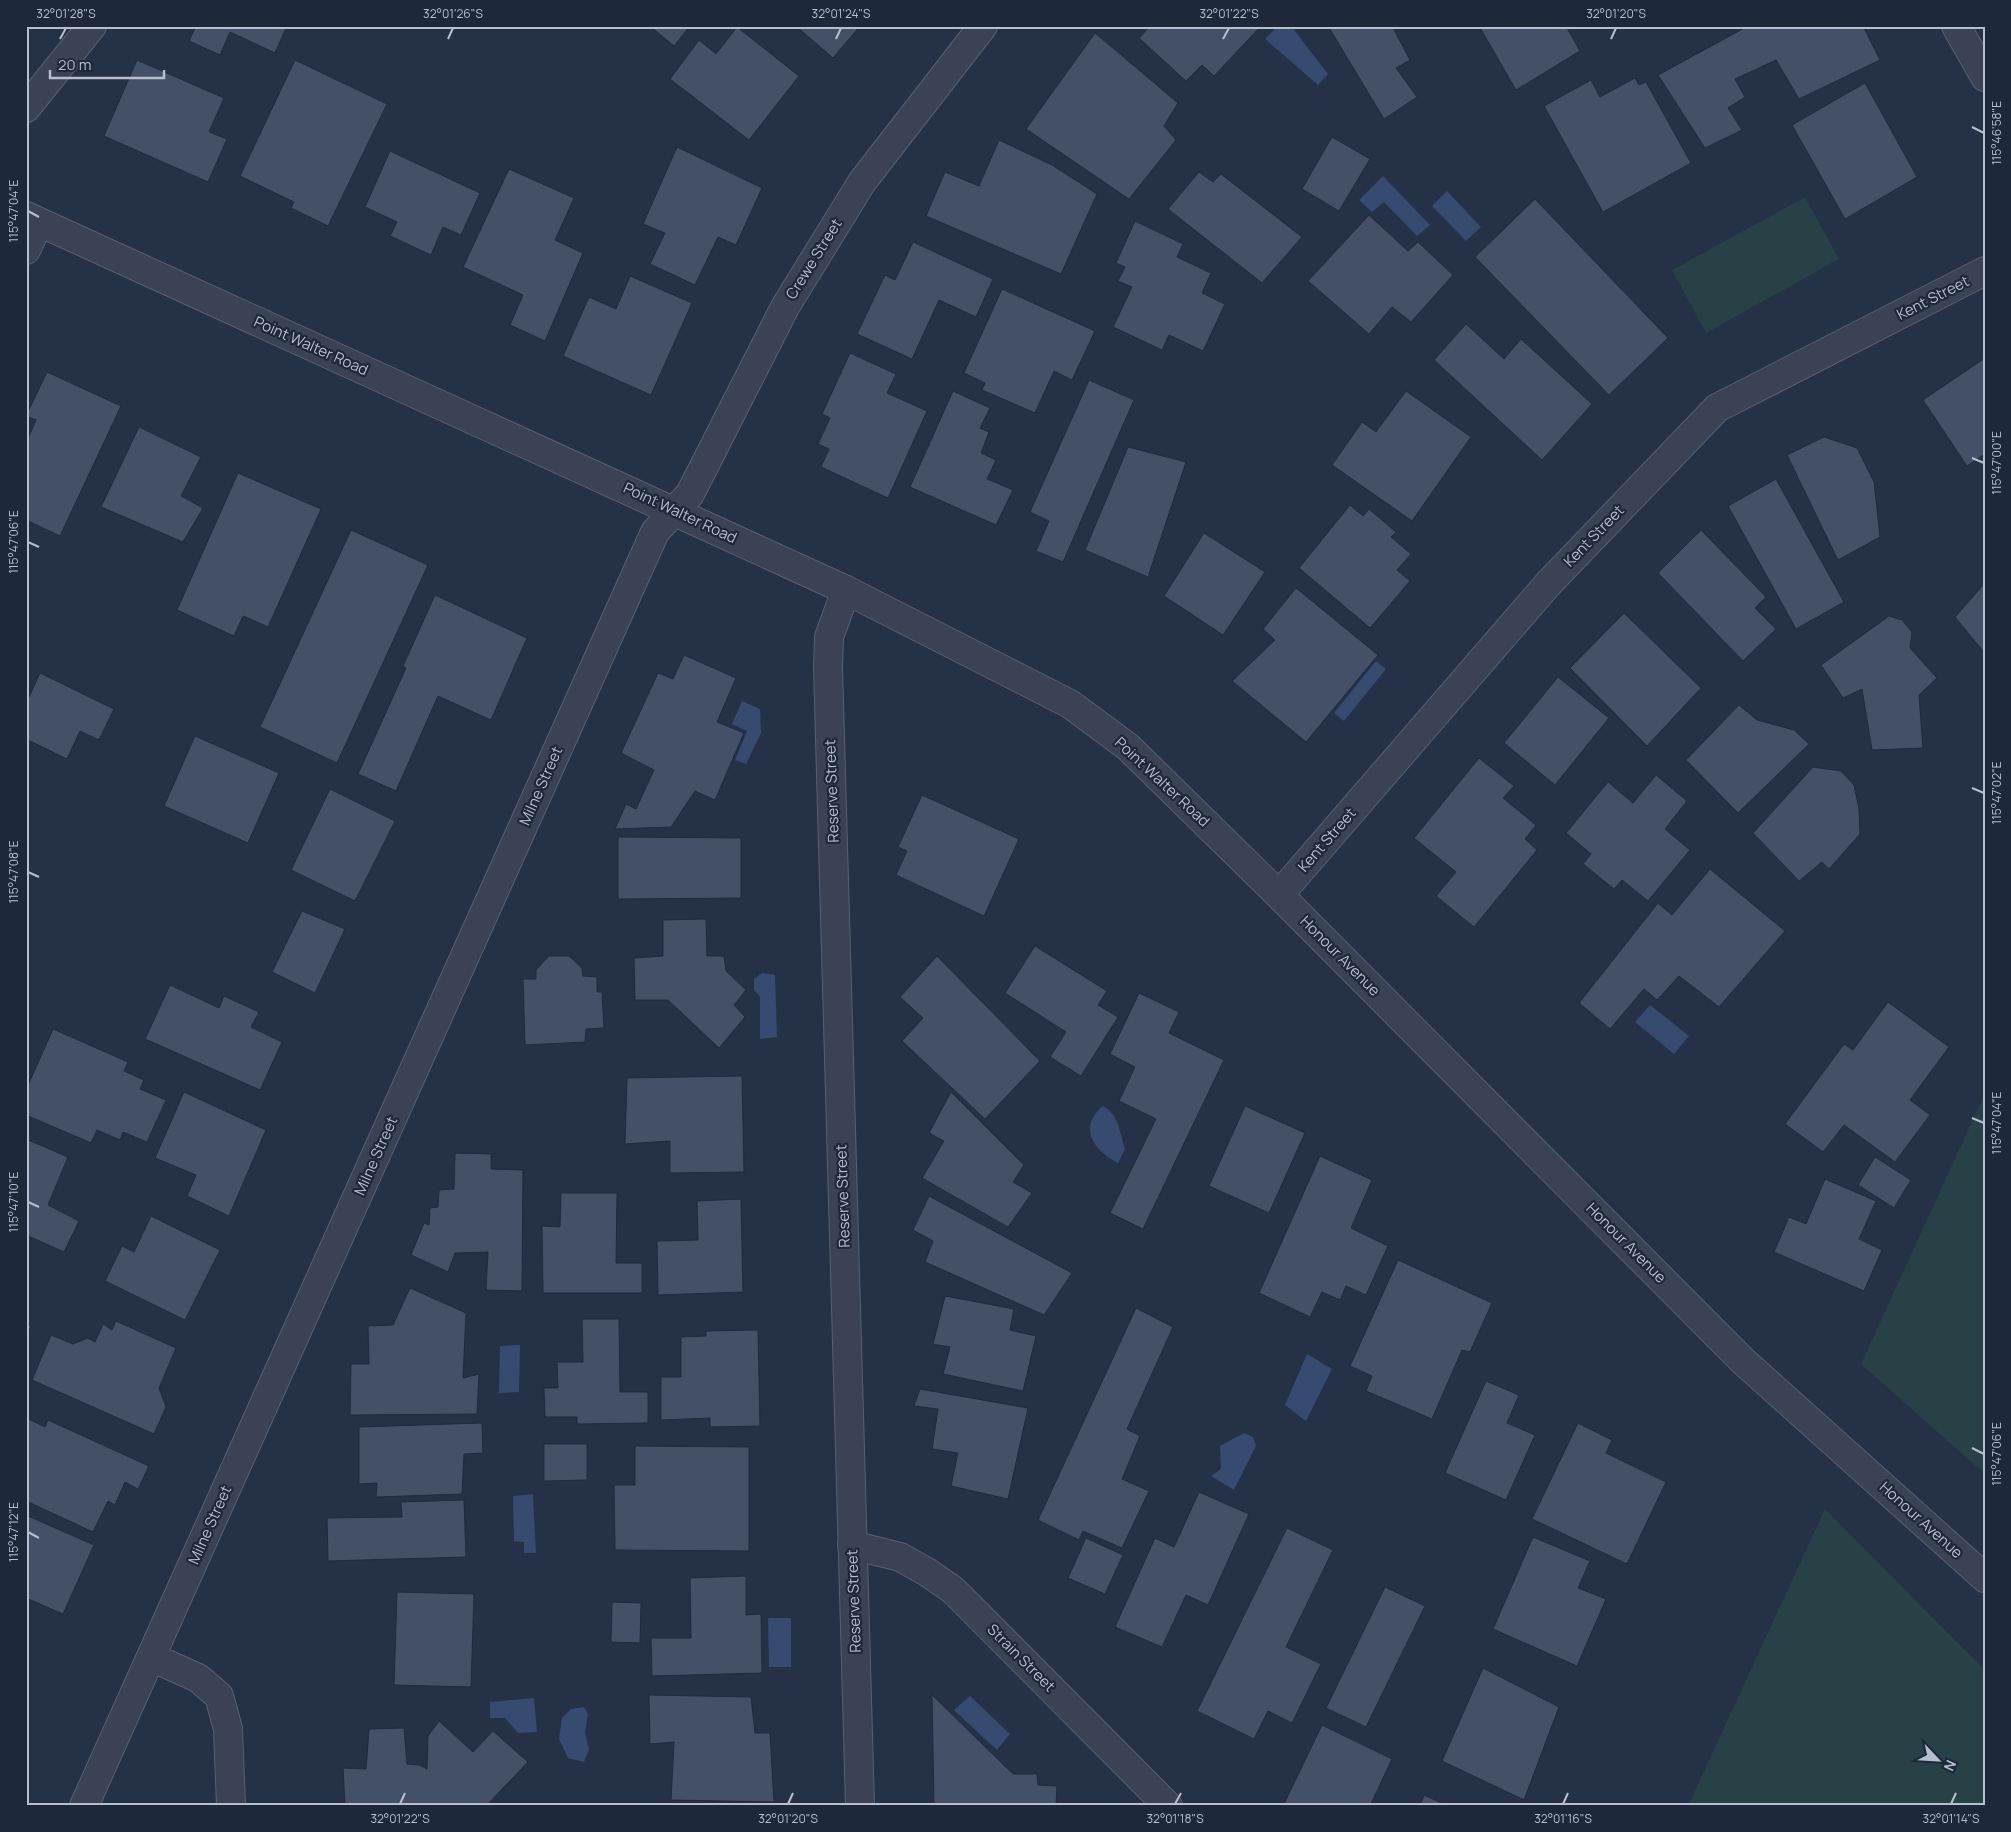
<svg xmlns="http://www.w3.org/2000/svg" width="2011" height="1832" font-family="Manrope,sans-serif">
  <style>
    .green { fill: #274147 }
    .water { fill: #364b6f }
    .building { fill: #435068; stroke: #202a3d }
    .lines { fill: none; stroke-linecap: round; stroke-linejoin: round }
    .minor-casing { stroke: #586172; stroke-width: 30 }
    .minor { stroke: #394355; stroke-width: 28 }
    .ticks { fill: none; stroke: #b7bfce; stroke-width: 2 }
    .labels { text-anchor: middle; stroke-width: 4.5; stroke-linejoin: round; paint-order: stroke }
    .street-label { font-size: 15px; fill: #b7bfce; stroke: #1e283b }
    .neatline { fill: none; stroke: #b7bfce; stroke-width: 2 }
    .ticks-label { font-size: 12px; text-anchor: middle; fill: #b7bfce }
  </style>
  <rect width="100%" height="100%" fill="#243146"/>
  <g class="green">
    <polygon points="1805,197 1839,259 1706,333 1672,270"/>
    <polygon points="1985,1093 1985,1474 1861,1364"/>
    <polygon points="1825,1509 1985,1670 1985,1806 1688,1806"/>
  </g>
  <g class="water">
    <polygon points="1278,26 1291,26 1328,74 1318,85 1265,39"/>
    <polygon points="1383,176 1430,225 1417,236 1384,202 1372,212 1359,200"/>
    <polygon points="1447,191 1481,227 1466,241 1432,206"/>
    <polygon points="1376,661 1386,669 1344,721 1334,713"/>
    <polygon points="742,701 760,709 761,733 746,764 735,760 747,731 732,724"/>
    <polygon points="762,973 775,975 777,1037 760,1039 760,996 754,990 754,979"/>
    <polygon points="1650,1005 1689,1036 1674,1054 1635,1022"/>
    <path d="M1103,1106C1119,1114 1120,1134 1125,1149L1118,1163C1094,1151 1077,1127 1103,1106Z"/>
    <polygon points="520,1345 519,1392 499,1393 500,1346"/>
    <polygon points="1307,1354 1332,1369 1306,1421 1285,1405"/>
    <polygon points="1244,1433 1253,1437 1256,1446 1234,1490 1211,1476 1221,1469 1220,1446"/>
    <polygon points="533,1494 536,1553 524,1553 524,1542 514,1541 513,1496"/>
    <polygon points="768,1618 791,1618 791,1667 769,1667"/>
    <polygon points="970,1696 1010,1734 997,1750 954,1710"/>
    <polygon points="534,1698 537,1732 518,1733 505,1718 490,1718 490,1702"/>
    <polygon points="584,1707 588,1714 585,1733 589,1750 584,1762 568,1758 559,1739 562,1718 571,1709"/>
  </g>
  <g class="building">
    <polygon points="196,26 287,26 275,53 230,32 220,55 189,41"/>
    <polygon points="650,26 690,26 674,46"/>
    <polygon points="796,26 860,26 833,58"/>
    <polygon points="1150,26 1261,26 1214,76 1202,65 1186,81 1139,38"/>
    <polygon points="1328,26 1392,26 1410,60 1396,68 1417,97 1384,119"/>
    <polygon points="1479,26 1566,26 1580,51 1516,90"/>
    <polygon points="1748,26 1863,26 1880,60 1799,99 1776,60 1735,79 1745,97 1728,108 1742,130 1705,148 1658,75"/>
    <polygon points="737,27 799,76 749,140 670,79 699,40 716,54"/>
    <polygon points="1095,33 1178,103 1164,126 1176,140 1129,199 1026,129"/>
    <polygon points="137,60 224,98 209,132 227,139 208,182 104,136"/>
    <polygon points="295,60 387,104 328,226 291,208 294,202 240,176"/>
    <polygon points="1635,78 1639,85 1646,82 1691,163 1603,212 1544,106 1591,80 1600,97"/>
    <polygon points="1865,83 1917,177 1845,219 1792,125"/>
    <polygon points="1332,137 1370,159 1339,211 1302,189"/>
    <polygon points="999,140 1052,165 1097,194 1061,274 926,216 945,172 979,186"/>
    <polygon points="677,147 762,188 736,245 718,237 695,285 650,264 665,233 643,224"/>
    <polygon points="390,151 480,193 461,235 443,227 431,255 390,236 397,222 365,207"/>
    <polygon points="509,169 574,198 555,240 583,253 545,341 510,325 523,295 463,267"/>
    <polygon points="1199,172 1213,182 1221,174 1302,237 1262,283 1168,209"/>
    <polygon points="1535,199 1668,338 1609,395 1475,257"/>
    <polygon points="1369,215 1408,251 1418,242 1453,275 1411,322 1392,307 1369,334 1308,281"/>
    <polygon points="1135,221 1183,244 1177,257 1211,273 1202,293 1225,304 1203,351 1169,335 1162,350 1113,327 1132,287 1118,281 1125,267 1116,263"/>
    <polygon points="913,242 993,279 976,317 939,300 912,359 857,334 885,275 895,280"/>
    <polygon points="630,276 692,303 651,395 563,356 589,297 616,309"/>
    <polygon points="1002,289 1095,331 1072,380 1054,371 1035,413 982,390 985,383 964,373"/>
    <polygon points="1466,324 1504,359 1521,339 1592,404 1542,460 1434,360"/>
    <polygon points="850,353 896,374 887,393 927,411 888,498 821,467 829,449 818,444 830,418 822,414"/>
    <polygon points="1985,358 1985,454 1967,466 1923,400"/>
    <polygon points="47,372 121,406 60,536 26,520 26,443 36,420 26,416"/>
    <polygon points="1089,380 1134,400 1063,562 1036,551 1049,521 1030,512"/>
    <polygon points="953,391 990,408 980,428 989,432 981,453 996,460 987,479 1013,490 996,525 910,487"/>
    <polygon points="1406,391 1471,437 1412,521 1332,465 1362,422 1376,432"/>
    <polygon points="139,427 201,457 181,496 203,508 183,542 101,507"/>
    <polygon points="1824,437 1857,448 1874,482 1880,537 1838,560 1787,455"/>
    <polygon points="1128,447 1186,462 1148,577 1085,550"/>
    <polygon points="238,473 321,509 268,627 243,616 234,636 177,610"/>
    <polygon points="1776,479 1844,602 1796,629 1728,506"/>
    <polygon points="1350,505 1363,516 1369,509 1396,532 1391,537 1411,554 1397,570 1410,581 1370,628 1299,568"/>
    <polygon points="351,530 428,565 337,763 260,727"/>
    <polygon points="1701,530 1766,597 1755,608 1776,629 1743,661 1658,573"/>
    <polygon points="1204,533 1265,572 1223,635 1164,596"/>
    <polygon points="1985,583 1985,649 1983,651 1955,617"/>
    <polygon points="1296,588 1378,655 1306,742 1232,681 1275,640 1263,629"/>
    <polygon points="435,595 527,638 491,720 438,696 396,791 358,774 406,668 403,666"/>
    <polygon points="1624,613 1701,688 1647,746 1570,668"/>
    <polygon points="1889,616 1902,620 1912,632 1910,648 1937,678 1919,695 1923,748 1872,750 1862,689 1843,698 1821,665"/>
    <polygon points="684,655 736,678 717,722 744,733 715,800 695,791 671,827 615,829 626,804 636,809 654,770 621,753 658,673 673,679"/>
    <polygon points="40,673 114,709 99,740 80,731 67,759 26,739 26,696 29,697"/>
    <polygon points="1558,677 1609,718 1555,785 1504,743"/>
    <polygon points="1739,705 1757,720 1794,730 1809,744 1738,813 1686,760"/>
    <polygon points="195,736 279,773 248,843 164,806"/>
    <polygon points="1479,758 1514,786 1503,798 1536,825 1525,839 1537,850 1474,927 1436,896 1456,872 1414,838"/>
    <polygon points="1813,767 1841,771 1854,785 1859,809 1860,834 1829,869 1822,862 1799,881 1753,833"/>
    <polygon points="1656,775 1687,801 1665,829 1690,850 1648,901 1622,880 1614,889 1583,864 1591,854 1566,833 1608,782 1633,803"/>
    <polygon points="330,789 395,821 355,901 291,870"/>
    <polygon points="922,795 1019,839 984,916 896,875 907,851 898,847"/>
    <polygon points="618,837 741,838 741,898 618,899"/>
    <polygon points="1710,869 1785,931 1719,1007 1679,976 1657,1000 1644,989 1610,1029 1579,1003 1658,903 1672,915"/>
    <polygon points="302,911 345,929 315,993 272,972"/>
    <polygon points="706,919 707,956 724,956 726,971 746,990 734,1005 745,1017 719,1048 668,1000 635,1000 634,958 663,956 663,920"/>
    <polygon points="1035,946 1107,991 1098,1005 1118,1017 1081,1076 1050,1057 1066,1032 1005,993"/>
    <polygon points="549,956 569,956 582,968 583,976 597,977 597,992 602,992 604,1028 586,1029 585,1042 525,1045 523,979 536,979 536,970"/>
    <polygon points="937,956 1040,1061 985,1119 902,1041 923,1018 900,997"/>
    <polygon points="170,985 219,1008 224,996 259,1012 251,1027 282,1042 260,1090 145,1039"/>
    <polygon points="1139,993 1179,1012 1169,1033 1224,1060 1143,1229 1110,1213 1156,1119 1119,1101 1135,1067 1110,1054"/>
    <polygon points="1888,1002 1949,1047 1910,1100 1930,1115 1895,1162 1844,1125 1823,1152 1785,1124 1844,1044 1853,1050"/>
    <polygon points="53,1029 128,1062 124,1071 144,1080 140,1089 166,1100 147,1142 123,1132 120,1140 97,1130 91,1143 26,1115 26,1090"/>
    <polygon points="742,1076 744,1172 670,1173 670,1141 625,1144 627,1078"/>
    <polygon points="184,1092 266,1130 229,1216 187,1196 196,1175 155,1158"/>
    <polygon points="951,1092 1024,1165 1013,1182 1032,1193 1008,1227 922,1178 944,1141 929,1133"/>
    <polygon points="1245,1106 1305,1133 1269,1213 1209,1186"/>
    <polygon points="26,1139 68,1157 48,1205 79,1221 64,1252 26,1235"/>
    <polygon points="455,1153 491,1154 491,1169 523,1170 522,1291 486,1290 488,1252 455,1253 448,1272 411,1255 424,1223 429,1225 430,1208 438,1207 439,1190 454,1189"/>
    <polygon points="1320,1156 1372,1180 1351,1228 1388,1246 1366,1295 1346,1286 1340,1300 1322,1292 1310,1317 1259,1293"/>
    <polygon points="1875,1157 1911,1180 1894,1208 1858,1185"/>
    <polygon points="1825,1179 1876,1201 1859,1239 1882,1250 1864,1291 1774,1252 1789,1217 1806,1224"/>
    <polygon points="561,1193 617,1193 616,1263 642,1263 642,1293 543,1293 542,1226 560,1227"/>
    <polygon points="929,1196 1072,1273 1044,1315 925,1262 933,1241 913,1230"/>
    <polygon points="741,1199 743,1292 658,1295 657,1241 698,1240 697,1201"/>
    <polygon points="151,1216 220,1250 185,1320 105,1281 122,1246 134,1252"/>
    <polygon points="1398,1260 1492,1303 1470,1352 1462,1350 1432,1419 1366,1391 1372,1376 1350,1366"/>
    <polygon points="410,1288 466,1313 463,1378 479,1374 477,1414 350,1415 351,1364 369,1364 368,1326 393,1325"/>
    <polygon points="945,1296 1014,1309 1010,1330 1036,1336 1023,1391 943,1374 950,1347 933,1344"/>
    <polygon points="1136,1308 1173,1327 1127,1429 1140,1436 1122,1479 1149,1491 1122,1548 1083,1531 1079,1540 1038,1520"/>
    <polygon points="582,1319 619,1319 620,1392 648,1392 648,1423 577,1424 577,1417 545,1417 544,1388 558,1388 557,1362 583,1362"/>
    <polygon points="116,1321 176,1348 159,1388 166,1407 154,1434 32,1380 51,1335 73,1344 88,1338 95,1342 103,1324 112,1330"/>
    <polygon points="26,1324 31,1326 26,1336"/>
    <polygon points="758,1330 760,1426 710,1427 710,1418 661,1420 661,1377 681,1377 681,1337 706,1336 706,1331"/>
    <polygon points="1486,1381 1519,1395 1507,1423 1535,1435 1506,1500 1445,1473"/>
    <polygon points="920,1389 1028,1408 1008,1499 951,1486 958,1453 932,1449 938,1409 914,1406"/>
    <polygon points="26,1418 45,1427 48,1420 149,1466 138,1489 125,1482 115,1505 108,1501 93,1532 26,1501"/>
    <polygon points="482,1423 483,1453 464,1454 462,1494 376,1497 377,1483 359,1484 359,1427"/>
    <polygon points="1578,1423 1612,1440 1606,1453 1666,1482 1627,1564 1532,1519"/>
    <polygon points="544,1444 587,1444 587,1480 544,1481"/>
    <polygon points="635,1446 749,1447 749,1551 615,1550 614,1485 635,1485"/>
    <polygon points="1199,1492 1249,1514 1208,1605 1186,1595 1162,1647 1115,1627 1155,1538 1174,1547"/>
    <polygon points="464,1500 466,1557 328,1561 327,1518 402,1517 401,1502"/>
    <polygon points="26,1515 94,1545 63,1614 26,1598"/>
    <polygon points="1287,1528 1333,1550 1286,1647 1321,1664 1292,1723 1268,1711 1254,1739 1197,1711"/>
    <polygon points="1533,1537 1590,1561 1578,1588 1606,1599 1577,1666 1493,1629"/>
    <polygon points="1086,1538 1123,1555 1105,1594 1068,1578"/>
    <polygon points="746,1576 746,1615 761,1614 762,1673 652,1676 651,1638 691,1638 690,1578"/>
    <polygon points="1385,1587 1425,1606 1366,1727 1326,1708"/>
    <polygon points="397,1592 474,1594 471,1687 394,1685"/>
    <polygon points="612,1602 641,1603 640,1643 611,1642"/>
    <polygon points="1483,1668 1559,1707 1524,1800 1442,1761"/>
    <polygon points="649,1695 751,1697 755,1733 770,1733 774,1802 671,1800 674,1742 650,1744"/>
    <polygon points="932,1695 1013,1774 1037,1774 1038,1785 1057,1786 1056,1806 934,1806"/>
    <polygon points="439,1721 473,1752 493,1731 528,1762 486,1806 345,1806 343,1768 366,1769 369,1729 404,1728 407,1764 419,1765 427,1769 428,1736"/>
    <polygon points="1322,1725 1392,1759 1370,1806 1283,1806"/>
    <polygon points="1424,1795 1448,1806 1420,1806"/>
  </g>
  <g class="lines">
    <g class="minor-casing">
      <g id="minor">
        <polyline points="1956,26 1985,77"/>
        <polyline points="26,108 92,26"/>
        <polyline points="26,216 846,590 1070,704 1128,747 1279,895 1743,1361 1985,1578"/>
        <polyline points="26,250 39,222"/>
        <polyline points="846,590 829,637 828,667 860,1806"/>
        <polyline points="1279,895 1548,584 1717,408 1985,271"/>
        <polyline points="852,1545 900,1557 927,1572 953,1590 1168,1806"/>
        <polyline points="151,1657 198,1678 219,1696 228,1729 231,1806"/>
        <polyline points="84,1806 655,532 690,494 785,307 862,182 983,26"/>
      </g>
    </g>
    <use href="#minor" class="minor"/>
  </g>
  <path class="ticks" d="M60,39L66,28M448,39L453,28M836,39L841,28M1223,39L1229,28M1611,39L1616,28M1972,127L1984,133M28,211L39,217M1972,458L1984,463M28,542L39,547M1972,788L1984,793M28,872L39,877M1972,1118L1984,1123M28,1202L39,1207M1972,1448L1984,1454M28,1532L39,1538M400,1804L405,1793M788,1804L793,1793M1175,1804L1181,1793M1563,1804L1568,1793M1951,1804L1956,1793"/>
  <g class="labels">
    <g class="street-label">
      <text transform="translate(814 259) rotate(-58)" y="5">Crewe Street</text>
      <text transform="translate(1933 298) rotate(-27)" y="5">Kent Street</text>
      <text transform="translate(311 346) rotate(24)" y="5">Point Walter Road</text>
      <text transform="translate(680 513) rotate(25)" y="5">Point Walter Road</text>
      <text transform="translate(1594 536) rotate(-46)" y="5">Kent Street</text>
      <text transform="translate(1162 782) rotate(43)" y="5">Point Walter Road</text>
      <text transform="translate(541 786) rotate(-66)" y="5">Milne Street</text>
      <text transform="translate(832 791) rotate(-92)" y="5">Reserve Street</text>
      <text transform="translate(1327 840) rotate(-49)" y="5">Kent Street</text>
      <text transform="translate(1340 956) rotate(45)" y="5">Honour Avenue</text>
      <text transform="translate(376 1156) rotate(-66)" y="5">Milne Street</text>
      <text transform="translate(843 1196) rotate(-92)" y="5">Reserve Street</text>
      <text transform="translate(1626 1243) rotate(45)" y="5">Honour Avenue</text>
      <text transform="translate(1921 1520) rotate(42)" y="5">Honour Avenue</text>
      <text transform="translate(210 1525) rotate(-66)" y="5">Milne Street</text>
      <text transform="translate(854 1601) rotate(-92)" y="5">Reserve Street</text>
      <text transform="translate(1021 1658) rotate(45)" y="5">Strain Street</text>
    </g>
  </g>
  <rect width="2011" height="1832" fill="none" stroke="#1e283b" stroke-width="55"/>
  <g transform="translate(1938 1760) rotate(115)" stroke="#1e283b" stroke-width="4" paint-order="stroke">
  <path d="M0-4L9 19L0 12L-9 19Z" fill="#b7bfce"/>
  <text y="-8" font-size="14" font-weight="bold" text-anchor="middle" fill="#b7bfce">N</text>
  </g>
  <path d="M50 70v8h114v-8" fill="none" stroke="#b7bfce" stroke-width="2.5"/>
  <text x="58" y="70" font-size="15" fill="#b7bfce" stroke="#1e283b" stroke-width="4" paint-order="stroke">20 m</text>
  <rect x="28" y="28" width="1956" height="1776" class="neatline"/>
  <g class="ticks-label">
    <text x="66" y="18">32°01'28"S</text>
    <text x="453" y="18">32°01'26"S</text>
    <text x="841" y="18">32°01'24"S</text>
    <text x="1229" y="18">32°01'22"S</text>
    <text x="1616" y="18">32°01'20"S</text>
    <text transform="translate(1997 133) rotate(-90)" y="4">115°46'58"E</text>
    <text transform="translate(14 211) rotate(-90)" y="4">115°47'04"E</text>
    <text transform="translate(1997 463) rotate(-90)" y="4">115°47'00"E</text>
    <text transform="translate(14 542) rotate(-90)" y="4">115°47'06"E</text>
    <text transform="translate(1997 793) rotate(-90)" y="4">115°47'02"E</text>
    <text transform="translate(14 872) rotate(-90)" y="4">115°47'08"E</text>
    <text transform="translate(1997 1123) rotate(-90)" y="4">115°47'04"E</text>
    <text transform="translate(14 1202) rotate(-90)" y="4">115°47'10"E</text>
    <text transform="translate(1997 1454) rotate(-90)" y="4">115°47'06"E</text>
    <text transform="translate(14 1532) rotate(-90)" y="4">115°47'12"E</text>
    <text x="400" y="1823">32°01'22"S</text>
    <text x="788" y="1823">32°01'20"S</text>
    <text x="1175" y="1823">32°01'18"S</text>
    <text x="1563" y="1823">32°01'16"S</text>
    <text x="1951" y="1823">32°01'14"S</text>
  </g>
</svg>
